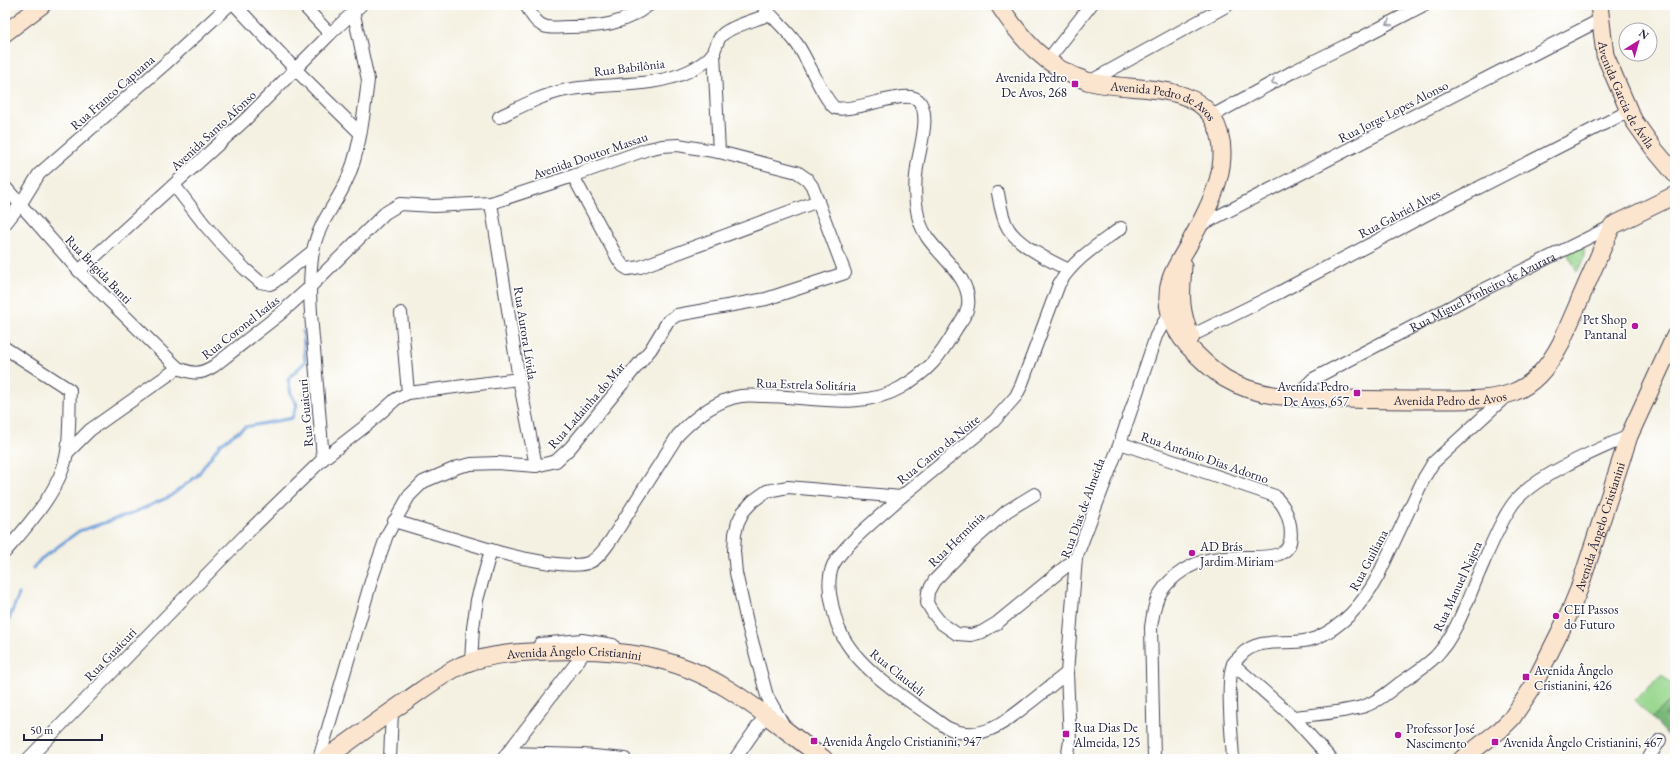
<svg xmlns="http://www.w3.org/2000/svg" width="1680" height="764" font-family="'EB Garamond',serif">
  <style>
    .green { fill: #96d68c; stroke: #5c7c64 }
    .forest { fill: url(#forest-firs); stroke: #4d6c5a }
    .park { fill: url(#park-dots); stroke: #5c7c64 }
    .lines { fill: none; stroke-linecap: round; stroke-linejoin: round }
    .stream { stroke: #6d9fd8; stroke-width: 3 }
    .street-casing { stroke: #424154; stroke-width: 14 }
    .secondary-casing { stroke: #424154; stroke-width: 19 }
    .street { stroke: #fff; stroke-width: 12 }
    .secondary { stroke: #fbe5cf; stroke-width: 17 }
    .oneway { stroke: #9c9ca7 }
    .poi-dot { fill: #b5179e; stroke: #fff; stroke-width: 1.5 }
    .labels { text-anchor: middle; stroke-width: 3; stroke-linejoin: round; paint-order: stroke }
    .street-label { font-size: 13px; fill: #22223b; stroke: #fff }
    .poi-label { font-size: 13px; fill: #22223b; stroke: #fff; text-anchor: start }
  </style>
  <defs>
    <pattern id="forest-firs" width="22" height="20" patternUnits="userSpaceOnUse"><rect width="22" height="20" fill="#78b778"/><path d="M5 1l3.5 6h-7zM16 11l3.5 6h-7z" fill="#629464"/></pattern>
    <pattern id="park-dots" width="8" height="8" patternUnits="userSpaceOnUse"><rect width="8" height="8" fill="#96d68c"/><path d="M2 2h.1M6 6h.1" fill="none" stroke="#81b77a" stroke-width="1.8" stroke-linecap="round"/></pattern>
  </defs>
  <rect width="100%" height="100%" fill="#fff"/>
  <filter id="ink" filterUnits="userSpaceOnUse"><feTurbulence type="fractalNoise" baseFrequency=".025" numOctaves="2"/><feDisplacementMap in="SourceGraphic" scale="8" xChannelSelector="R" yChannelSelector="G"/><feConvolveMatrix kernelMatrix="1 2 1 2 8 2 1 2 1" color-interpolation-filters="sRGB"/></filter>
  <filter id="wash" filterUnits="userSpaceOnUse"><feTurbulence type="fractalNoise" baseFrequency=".012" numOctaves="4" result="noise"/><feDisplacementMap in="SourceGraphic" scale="16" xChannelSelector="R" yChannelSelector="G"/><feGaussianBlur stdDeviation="0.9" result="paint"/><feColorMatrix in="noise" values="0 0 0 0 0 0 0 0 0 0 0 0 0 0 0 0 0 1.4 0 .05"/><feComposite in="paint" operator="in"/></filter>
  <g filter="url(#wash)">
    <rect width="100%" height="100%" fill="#f4f1e2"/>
    <polygon class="green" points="1662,675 1675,688 1675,696 1652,718 1635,700"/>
    <polygon class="forest" points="1675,696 1675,743 1652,718"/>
    <path class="park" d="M1581,242C1588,252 1583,263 1577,272L1565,249Z"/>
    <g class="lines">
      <g class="stream">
        <polyline points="33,568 41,559 79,531 128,515 169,497 197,476 220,444 245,427 292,418 297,405 291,394 288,379 305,362 303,331"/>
        <polyline points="5,629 19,594"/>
      </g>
    </g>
  </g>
  <g filter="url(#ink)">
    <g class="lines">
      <g class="street-casing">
        <g id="street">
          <polyline points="235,5 295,69 360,133"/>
          <polyline points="303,5 330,34"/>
          <path d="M526,5C530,12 535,23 544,26C551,29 561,27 568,27C602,27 621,25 649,5"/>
          <polyline points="714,53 719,152"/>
          <polyline points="1047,61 1091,5"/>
          <polyline points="1089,82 1228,5"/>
          <polyline points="1212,116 1294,71 1349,44 1424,5"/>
          <path d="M499,117C520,107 542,95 566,90C606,82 651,89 689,71C697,67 708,60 713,53C717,47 716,40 723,34C734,25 756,20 770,14"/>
          <polyline points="573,176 618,259 623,266 628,269 640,267 818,201"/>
          <polyline points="174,185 204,224 225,248 245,269 260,282 270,284 274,282 313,251"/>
          <polyline points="5,187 79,271 178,368"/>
          <path d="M998,193C1000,204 1002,218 1008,228C1018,245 1052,262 1069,270"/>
          <polyline points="491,203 519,379 536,466"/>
          <polyline points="5,224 20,205 39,174 165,64 229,5"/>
          <polyline points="1199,226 1600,20"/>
          <polyline points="79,271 245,120 330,34 361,5"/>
          <polyline points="401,313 408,393"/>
          <polyline points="1185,339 1280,292 1433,211 1629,111"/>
          <path d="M5,348L70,390C69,410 70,432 67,452C62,488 28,525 5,552"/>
          <path id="s1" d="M1298,398L1305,387L1313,379L1477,293L1612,226"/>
          <path d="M1120,443L1275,496C1278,500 1282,504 1284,508C1291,521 1297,548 1279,554C1268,558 1254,557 1242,557C1232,558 1221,558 1211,559C1192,563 1172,575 1161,592C1154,602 1153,616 1151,627L1154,759"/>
          <path d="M67,453L90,430L178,368C193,374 200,375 214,366L280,314L310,287L385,213L400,204L434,206L491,203L573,176L648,149L662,146L678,145L719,152L797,172L807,179L812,186L845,273L766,299L677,315L668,321L651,349L637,366L570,448L556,461L536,466L497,463L471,464L458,467L423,482L409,496L387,535L372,578L319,759"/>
          <polyline points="323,459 368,424 396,399 408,393 519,379"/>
          <polyline points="1035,494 1007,511 972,542 934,581 928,592 927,603 933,613 941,623 957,634 971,635 982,632 997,623 1076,558"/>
          <path d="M901,497C883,514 844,544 833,565C828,577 829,592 832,604C834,614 836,624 841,633C859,671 912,702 946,727C979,744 1003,724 1028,704C1041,694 1054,683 1067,673"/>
          <polyline points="394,521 491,550"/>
          <polyline points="540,644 582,640 613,645"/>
          <path d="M471,662L473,628L477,600L491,550C511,556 573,571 590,562C599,558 605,548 611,540L678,435C695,417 716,400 741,396C749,395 757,396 764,396C808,396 860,411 900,388C929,371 939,358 956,329C960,322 967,315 968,306C972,279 941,258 927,237C922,229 918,219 917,210C914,196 915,181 917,167C919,150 932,113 918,100C905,88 855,113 835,108C823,99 808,59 797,44C787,30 773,18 762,5"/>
          <polyline points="1233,664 1293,717 1331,759"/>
          <path d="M1293,717C1316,714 1342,713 1365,706C1378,701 1389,692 1400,683C1412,675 1426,666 1436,656C1456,635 1467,601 1478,575C1487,555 1502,516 1516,500C1539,474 1597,450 1629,436"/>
          <path d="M784,726L767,696L747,622L736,573L734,551L735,534L738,522L743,512L753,501L767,491L788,487L901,497L994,421L1016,396L1021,386L1059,284C1074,259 1099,244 1121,228"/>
          <polyline points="507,753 583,755 625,759"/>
          <path d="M28,759L250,530L323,459C320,422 317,386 314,349C311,316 307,280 314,246C320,222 335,205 345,184C360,154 364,112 368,80L352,5"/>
          <polyline points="390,759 392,711"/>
          <polyline points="503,759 587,649"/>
          <polyline points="735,759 765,716 766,708"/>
          <polyline points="1067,759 1070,741 1067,673 1076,558 1120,443 1156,336 1164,322 1176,311"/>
          <path d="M1233,759C1232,738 1226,681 1233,664C1234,661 1239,658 1241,655C1261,634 1291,648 1316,638C1344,626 1364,602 1378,576L1424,478L1433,463L1505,397"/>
          <polyline points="1648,759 1660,740"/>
        </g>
      </g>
      <g class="secondary-casing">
        <g id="secondary">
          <path id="s2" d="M999,5C1022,40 1045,67 1087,81C1123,92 1188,80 1212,117C1238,158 1208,209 1188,246C1182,256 1175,267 1171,278C1163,303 1171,327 1188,346C1200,358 1211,370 1226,379C1261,400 1307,398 1347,399C1379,400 1411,400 1443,400C1502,400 1531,399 1561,343L1612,226L1675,195"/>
          <path id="s3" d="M1599,5L1605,55L1629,111L1634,121L1654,149L1675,174"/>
          <polyline points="5,33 42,5"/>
          <path d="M1183,266C1181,295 1179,309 1191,337"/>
          <path id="s4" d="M325,759C353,739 380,719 409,699C426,687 443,674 462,665C490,653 524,652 554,651C618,648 673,655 728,689C762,710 792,736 824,759"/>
          <path id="s5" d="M1462,759L1500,730L1512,718L1532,688L1568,616L1579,589L1629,436L1675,336"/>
        </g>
      </g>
      <use href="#street" class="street"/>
      <use href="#secondary" class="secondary"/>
    </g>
    <defs><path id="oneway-chevron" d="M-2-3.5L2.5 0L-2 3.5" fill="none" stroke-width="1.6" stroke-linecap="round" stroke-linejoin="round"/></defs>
    <g class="oneway">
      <use href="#oneway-chevron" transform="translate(1389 23) rotate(152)"/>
      <use href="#oneway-chevron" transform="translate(1274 82) rotate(151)"/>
    </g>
  </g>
  <g class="poi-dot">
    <rect x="1071" y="80" width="8" height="8" rx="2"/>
    <circle cx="1635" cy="326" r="4"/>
    <rect x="1353" y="389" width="8" height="8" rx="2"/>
    <circle cx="1192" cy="553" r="4"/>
    <circle cx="1556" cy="616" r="4"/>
    <rect x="1522" y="673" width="8" height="8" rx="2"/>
    <rect x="1062" y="730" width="8" height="8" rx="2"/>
    <circle cx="1398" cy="735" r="4"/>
    <rect x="810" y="737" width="8" height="8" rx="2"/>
    <rect x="1491" y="738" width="8" height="8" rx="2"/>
  </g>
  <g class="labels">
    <g class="street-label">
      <text transform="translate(629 67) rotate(-7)" y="5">Rua Babilônia</text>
      <text transform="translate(112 92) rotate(-41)" y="5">Rua Franco Capuana</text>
      <text dy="5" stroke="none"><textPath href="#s3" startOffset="95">Avenida Garcia de Ávila</textPath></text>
      <text dy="5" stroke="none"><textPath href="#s2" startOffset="199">Avenida Pedro de Avos</textPath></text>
      <text transform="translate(1393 111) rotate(-27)" y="5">Rua Jorge Lopes Alonso</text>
      <text transform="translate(213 130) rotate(-43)" y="5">Avenida Santo Afonso</text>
      <text transform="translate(590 155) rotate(-19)" y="5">Avenida Doutor Massau</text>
      <text transform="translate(1399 213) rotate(-28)" y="5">Rua Gabriel Alves</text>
      <text transform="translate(99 269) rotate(46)" y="5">Rua Brígida Banti</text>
      <text dy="5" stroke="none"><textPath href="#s1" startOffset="215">Rua Miguel Pinheiro de Azurara</textPath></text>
      <text transform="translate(240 327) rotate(-38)" y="5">Rua Coronel Isaías</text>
      <text transform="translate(526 333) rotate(81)" y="5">Rua Aurora Lívida</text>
      <text transform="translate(806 384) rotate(2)" y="5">Rua Estrela Solitária</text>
      <text dy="5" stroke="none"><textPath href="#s2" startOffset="778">Avenida Pedro de Avos</textPath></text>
      <text transform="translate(586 405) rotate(-49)" y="5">Rua Ladainha do Mar</text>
      <text transform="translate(305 413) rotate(-95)" y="5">Rua Guaicuri</text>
      <text transform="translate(938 449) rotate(-39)" y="5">Rua Canto da Noite</text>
      <text transform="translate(1205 457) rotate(19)" y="5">Rua Antônio Dias Adorno</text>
      <text transform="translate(1082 508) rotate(-70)" y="5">Rua Dias de Almeida</text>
      <text dy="5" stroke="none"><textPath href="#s5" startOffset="276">Avenida Ângelo Cristianini</textPath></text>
      <text transform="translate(956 539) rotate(-44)" y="5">Rua Hermínia</text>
      <text transform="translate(1368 560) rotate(-62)" y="5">Rua Guiliana</text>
      <text transform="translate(1457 586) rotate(-65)" y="5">Rua Manuel Najera</text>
      <text transform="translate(110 654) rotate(-46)" y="5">Rua Guaicuri</text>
      <text dy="5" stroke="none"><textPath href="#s4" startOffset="280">Avenida Ângelo Cristianini</textPath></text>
      <text transform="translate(898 672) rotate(39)" y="5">Rua Claudeli</text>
    </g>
    <g class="poi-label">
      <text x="1067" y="82" text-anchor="end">Avenida Pedro<tspan x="1067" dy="15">De Avos, 268</tspan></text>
      <text x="1627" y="324" text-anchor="end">Pet Shop<tspan x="1627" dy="15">Pantanal</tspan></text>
      <text x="1349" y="391" text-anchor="end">Avenida Pedro<tspan x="1349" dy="15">De Avos, 657</tspan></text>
      <text x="1200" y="551">AD Brás<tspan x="1200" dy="15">Jardim Miriam</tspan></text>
      <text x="1564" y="614">CEI Passos<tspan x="1564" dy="15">do Futuro</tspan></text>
      <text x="1534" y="675">Avenida Ângelo<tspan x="1534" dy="15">Cristianini, 426</tspan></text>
      <text x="1074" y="732">Rua Dias De<tspan x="1074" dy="15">Almeida, 125</tspan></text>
      <text x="1406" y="733">Professor José<tspan x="1406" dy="15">Nascimento</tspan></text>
      <text x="822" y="746">Avenida Ângelo Cristianini, 947</text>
      <text x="1503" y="747">Avenida Ângelo Cristianini, 467</text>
    </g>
  </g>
  <rect width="1680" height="764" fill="none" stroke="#fff" stroke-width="20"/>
  <g transform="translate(1638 42) rotate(37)"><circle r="19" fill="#ffffff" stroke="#a7a7b1"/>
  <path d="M0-3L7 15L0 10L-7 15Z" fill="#b5179e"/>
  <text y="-6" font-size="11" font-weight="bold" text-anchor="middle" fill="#22223b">N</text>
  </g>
  <path d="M24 734v6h78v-6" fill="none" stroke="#22223b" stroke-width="2"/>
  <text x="30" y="734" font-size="12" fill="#22223b" stroke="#ffffff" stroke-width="3" paint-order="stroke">50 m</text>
</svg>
